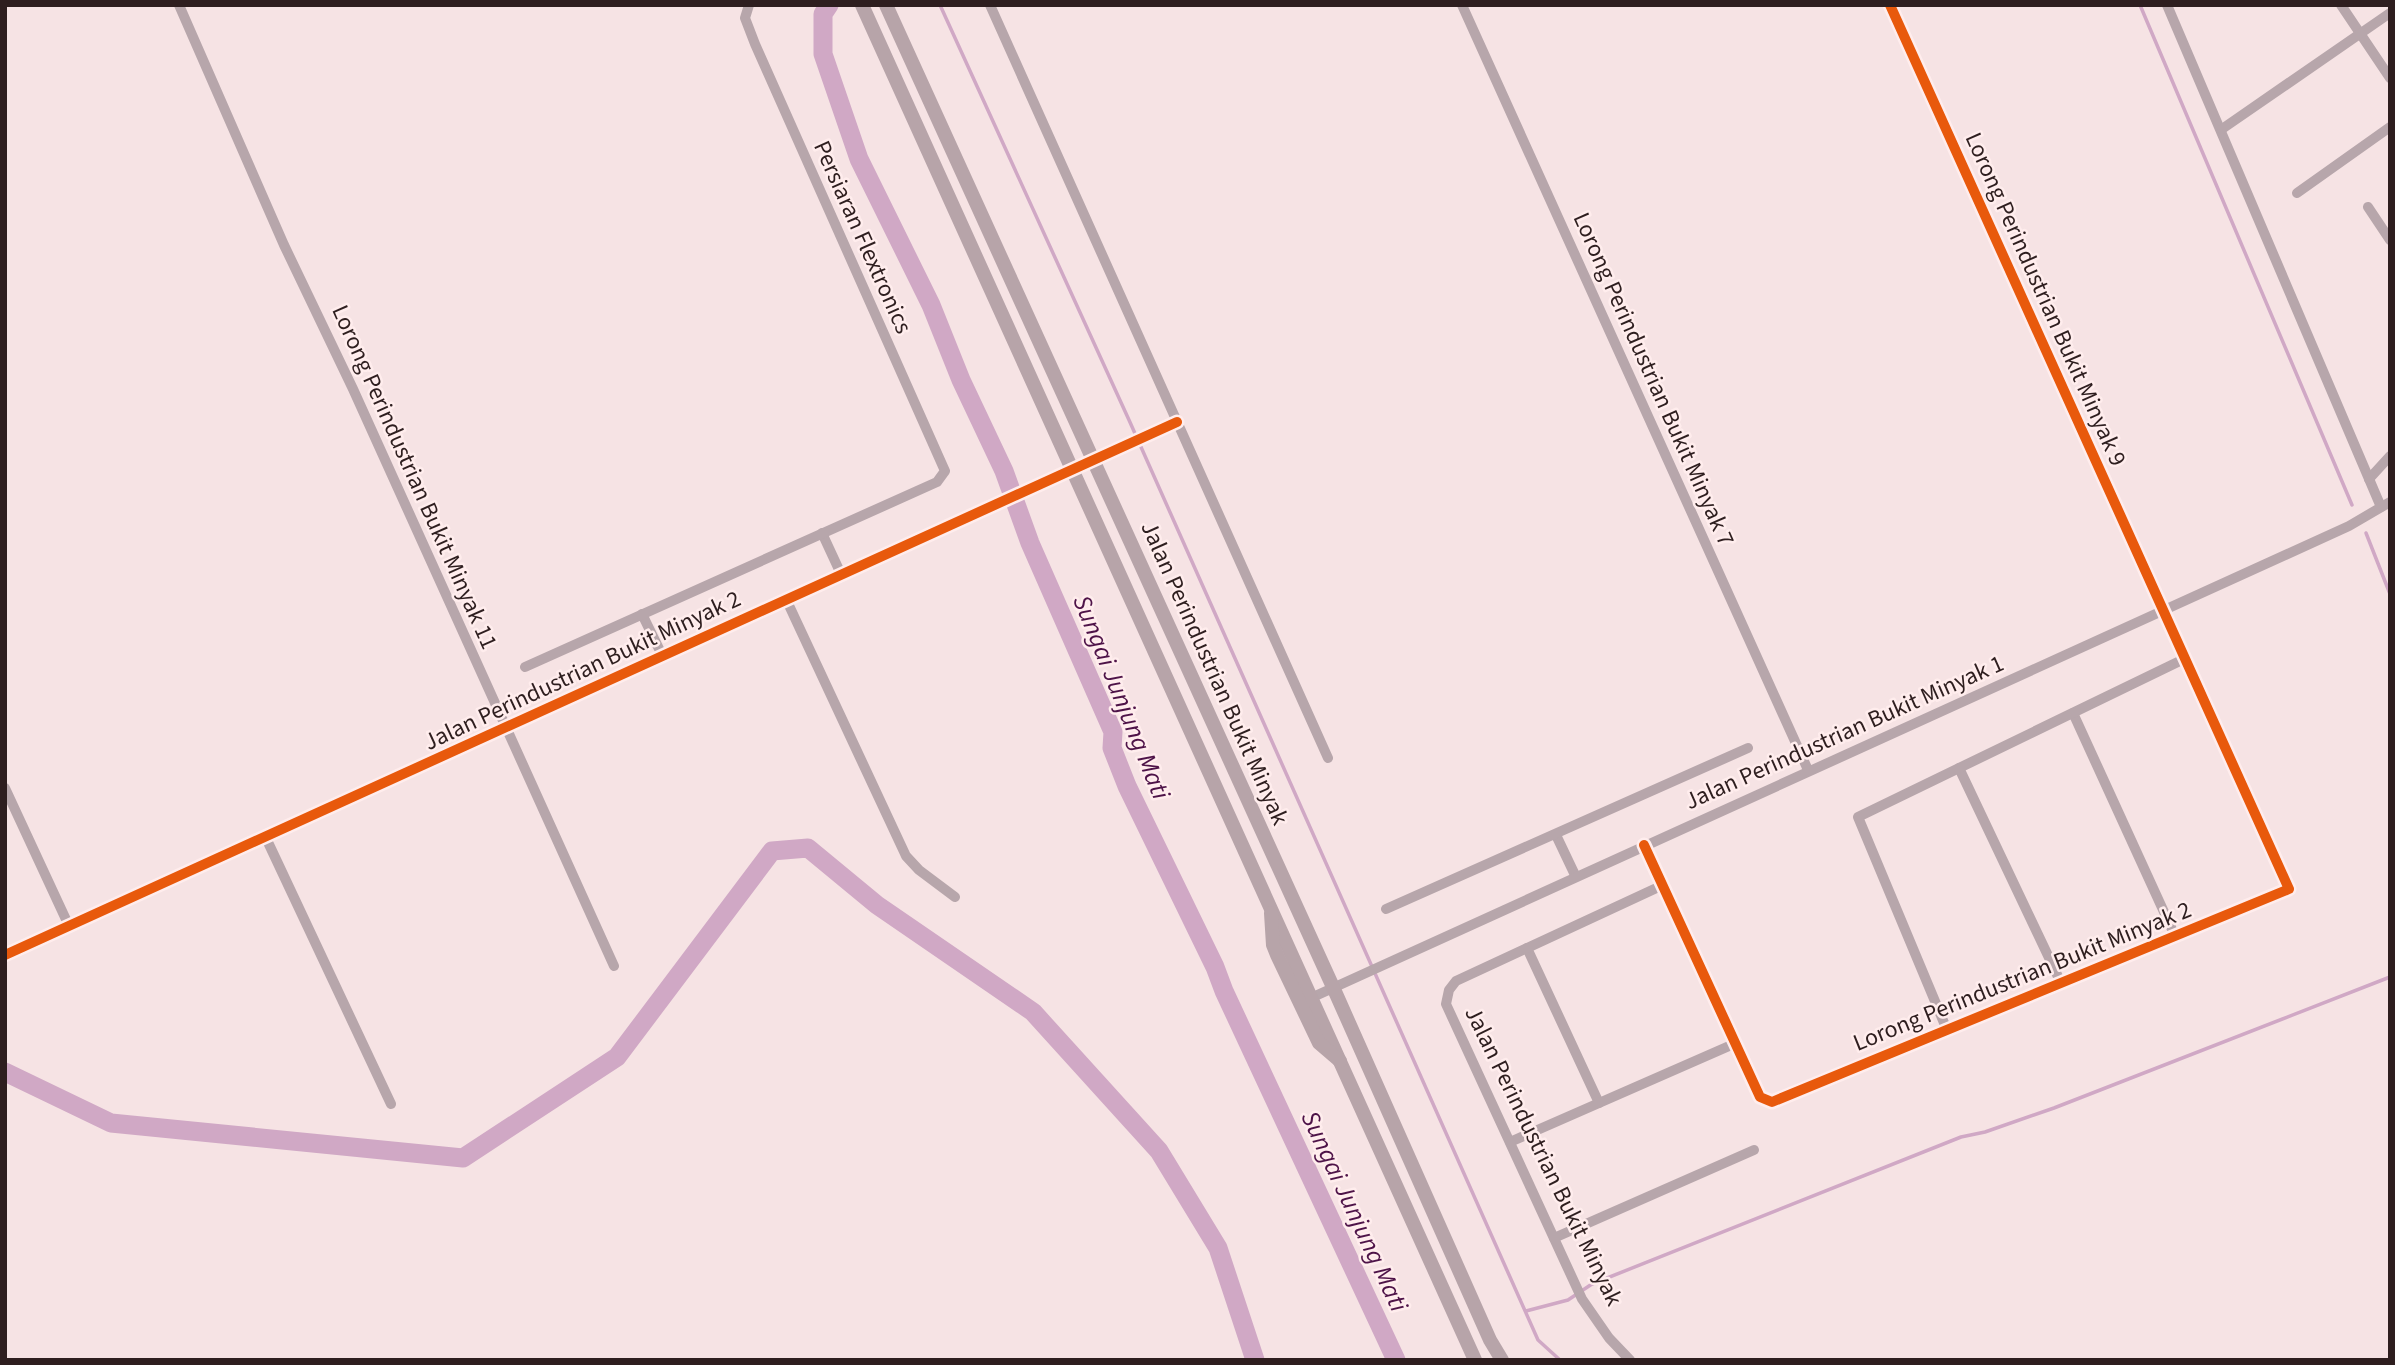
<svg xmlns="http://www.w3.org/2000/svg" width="2395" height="1365" font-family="'Source Sans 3',sans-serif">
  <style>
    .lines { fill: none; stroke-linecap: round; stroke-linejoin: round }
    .stream { stroke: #d0a8c5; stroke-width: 3.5 }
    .river { stroke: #d0a8c5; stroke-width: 19 }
    .street { stroke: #b7a6ab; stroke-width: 10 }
    .secondary { stroke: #b7a4a9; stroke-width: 14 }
    .cycleway-casing { stroke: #ffeded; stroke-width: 15 }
    .cycleway { stroke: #e8590c; stroke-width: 10 }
    .labels { text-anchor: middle; stroke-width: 5; stroke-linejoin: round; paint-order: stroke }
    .street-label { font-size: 24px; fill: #2e1e1f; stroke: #ffeded }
    .water-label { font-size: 26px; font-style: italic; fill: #4e1348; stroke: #ffeded }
  </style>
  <rect width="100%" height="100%" fill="#f6e3e4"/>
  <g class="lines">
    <g class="stream">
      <polyline points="823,5 827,8"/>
      <polyline points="940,5 1129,420 1538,1340 1560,1360"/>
      <polyline points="2140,5 2352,505"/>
      <polyline points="2366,533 2390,594"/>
      <polyline points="1526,1311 1568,1300 1592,1284 1961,1137 1985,1132 2054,1108 2390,977"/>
    </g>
    <g class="river">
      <polyline points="829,5 823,14 823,54 859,159 931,305 961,380 1004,471 1030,543 1113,732 1112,748 1127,786 1215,967 1224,991 1396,1360"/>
      <polyline points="5,1072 111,1123 463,1158 617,1057 772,851 808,848 877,905 1033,1012 1159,1151 1218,1248 1255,1360"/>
    </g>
    <g class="street">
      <polyline points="179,5 284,245 353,389 614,966"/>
      <polyline points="990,5 1328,758"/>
      <polyline points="1462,5 1808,770"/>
      <polyline points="2167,5 2381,507"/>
      <polyline points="2341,5 2390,78"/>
      <polyline points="2222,129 2390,13"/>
      <polyline points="2297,193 2390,127"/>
      <polyline points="2368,207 2390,240"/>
      <polyline points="2369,479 2390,456"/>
      <polyline points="822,533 841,574"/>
      <polyline points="786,599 906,856 919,870 955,897"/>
      <polyline points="642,614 662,655"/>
      <polyline points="525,667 937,482 945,471 755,44 745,18 749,5"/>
      <polyline points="2073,713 2175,936"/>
      <polyline points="1959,768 2061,983"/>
      <polyline points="5,788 69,926"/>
      <polyline points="1556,835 1575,875"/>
      <polyline points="266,838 391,1104"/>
      <polyline points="1644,845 1760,1097 1772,1102 2289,889 1890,5"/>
      <polyline points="1386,909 1748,748"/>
      <polyline points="1527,948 1599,1103"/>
      <polyline points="5,955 1177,422"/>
      <polyline points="1313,997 2349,526 2390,502"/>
      <polyline points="1947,1030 1858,817 2184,659"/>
      <polyline points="1510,1142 1736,1043"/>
      <polyline points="1554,1238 1754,1150"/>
      <polyline points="1630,1360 1609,1338 1582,1299 1446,1004 1449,990 1456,981 1663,885"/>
    </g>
    <g class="secondary">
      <polyline points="862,5 1475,1360"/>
      <polyline points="886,5 1333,987 1490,1340 1502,1360"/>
      <polyline points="1271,913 1273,945 1277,955 1319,1043 1340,1061"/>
    </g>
    <g class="cycleway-casing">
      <g id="cycleway">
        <polyline points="1644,845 1760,1097 1772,1102 2289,889 1890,5"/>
        <polyline points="5,955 1177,422"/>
      </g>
    </g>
    <use href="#cycleway" class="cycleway"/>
  </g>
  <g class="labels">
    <g class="street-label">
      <text transform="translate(863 237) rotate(66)" y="8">Persiaran Flextronics</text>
      <text transform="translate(2046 299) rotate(66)" y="8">Lorong Perindustrian Bukit Minyak 9</text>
      <text transform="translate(1654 379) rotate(66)" y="8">Lorong Perindustrian Bukit Minyak 7</text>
      <text transform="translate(415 477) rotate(66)" y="8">Lorong Perindustrian Bukit Minyak 11</text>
      <text transform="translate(582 670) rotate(-25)" y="8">Jalan Perindustrian Bukit Minyak 2</text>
      <text transform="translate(1215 673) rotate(66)" y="8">Jalan Perindustrian Bukit Minyak</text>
      <text transform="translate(1844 732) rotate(-24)" y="8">Jalan Perindustrian Bukit Minyak 1</text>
      <text transform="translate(2022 976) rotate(-22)" y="8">Lorong Perindustrian Bukit Minyak 2</text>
      <text transform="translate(1544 1156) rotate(64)" y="8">Jalan Perindustrian Bukit Minyak</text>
    </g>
    <g class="water-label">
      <text transform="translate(1122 697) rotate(68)" y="9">Sungai Junjung Mati</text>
      <text transform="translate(1355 1211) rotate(65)" y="9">Sungai Junjung Mati</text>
    </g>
  </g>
  <rect width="2395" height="1365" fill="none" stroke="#2e1e1f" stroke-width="14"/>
</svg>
